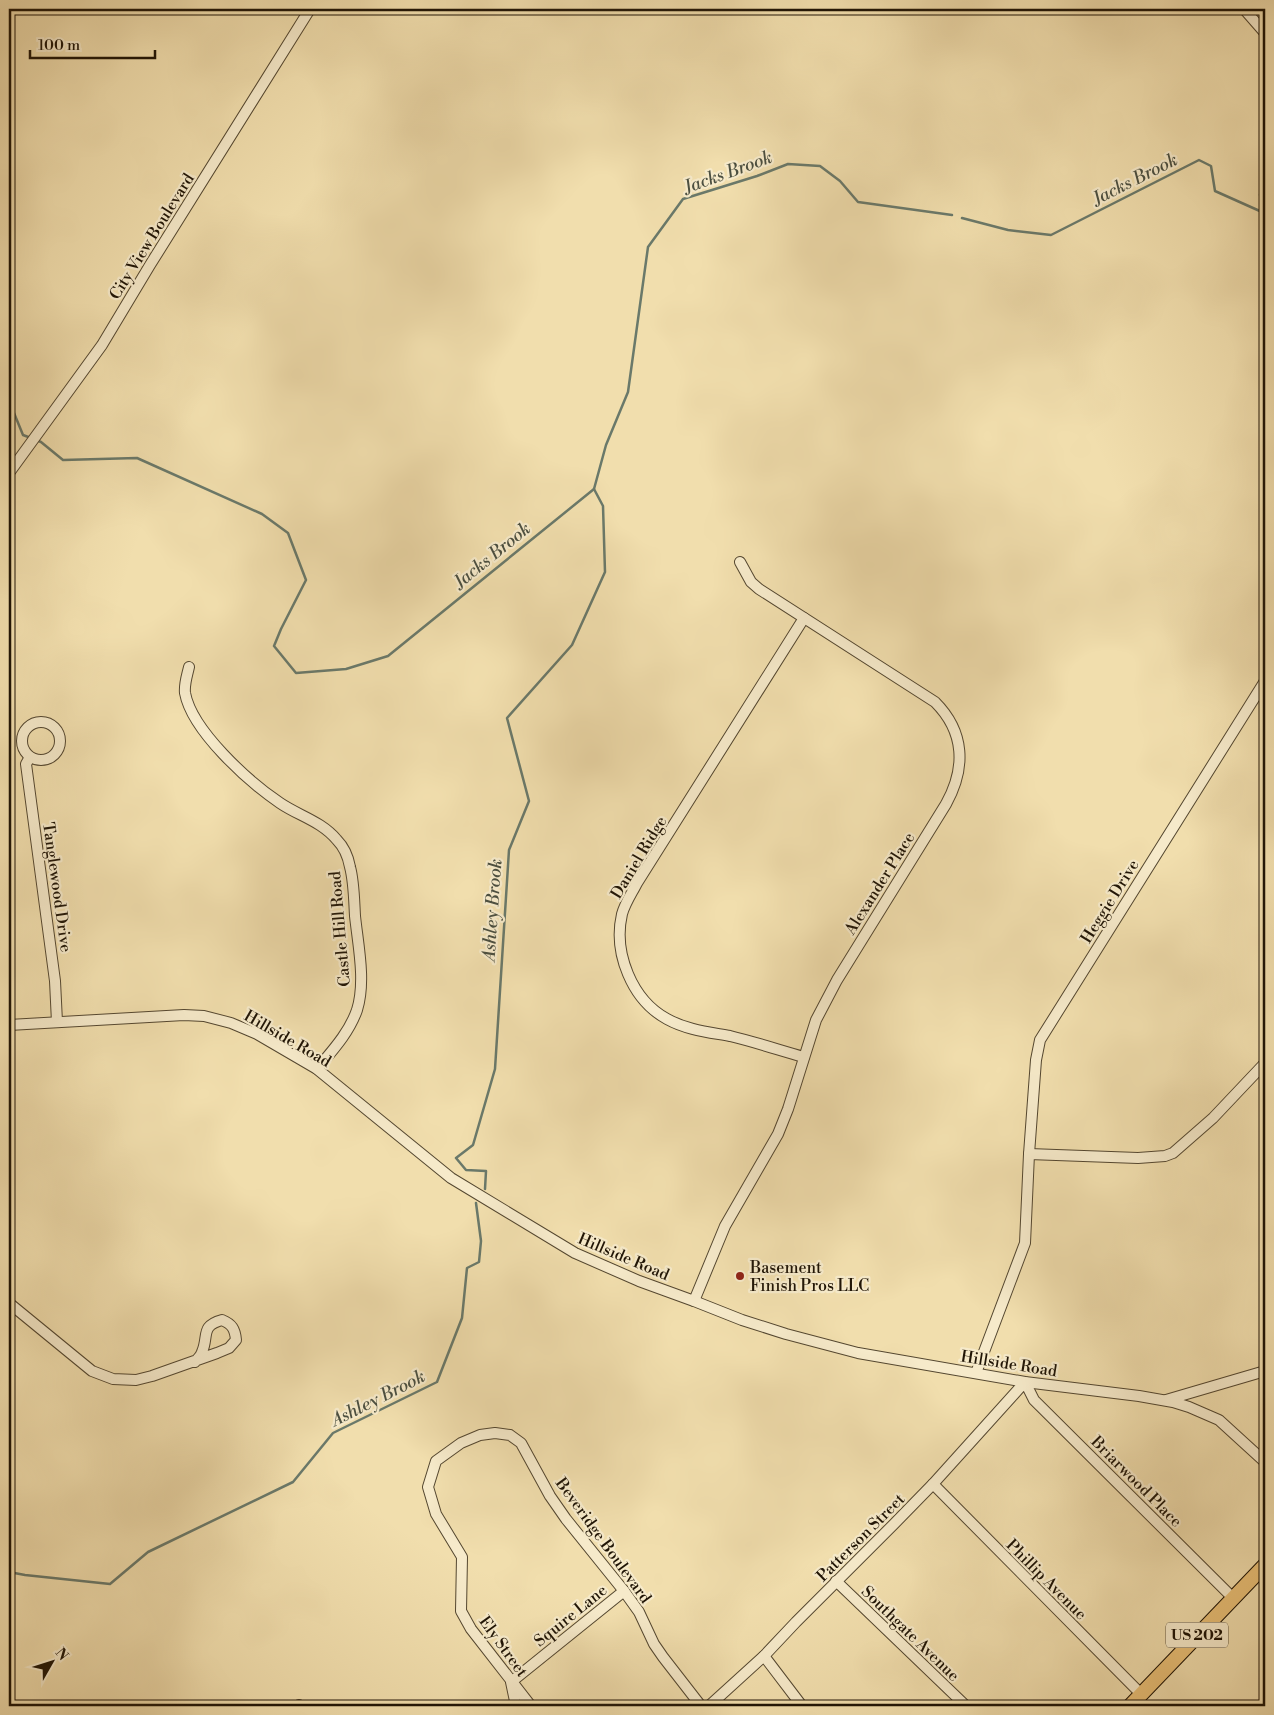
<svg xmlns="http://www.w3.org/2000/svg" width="1274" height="1715" font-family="'Libre Bodoni',serif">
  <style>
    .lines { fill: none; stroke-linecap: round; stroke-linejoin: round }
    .stream { stroke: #6a796a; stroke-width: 2.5 }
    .minor-casing { stroke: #544730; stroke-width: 12 }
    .highway-casing { stroke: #201506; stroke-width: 16 }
    .minor { stroke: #f6eaca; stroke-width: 10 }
    .highway { stroke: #e8bf76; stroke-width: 14 }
    .poi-dot { fill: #8f2418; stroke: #f6eaca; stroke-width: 2 }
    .labels { text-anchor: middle; stroke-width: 4.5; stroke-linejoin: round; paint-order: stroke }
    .shield { fill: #f6eaca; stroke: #605541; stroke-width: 1 }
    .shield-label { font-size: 15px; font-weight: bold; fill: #201506 }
    .street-label { font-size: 16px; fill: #201506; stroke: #f6eaca }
    .poi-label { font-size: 16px; fill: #201506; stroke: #f6eaca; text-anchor: start }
    .water-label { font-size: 18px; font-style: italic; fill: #4b4f40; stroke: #f6eaca }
  </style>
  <rect width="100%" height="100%" fill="#f1dead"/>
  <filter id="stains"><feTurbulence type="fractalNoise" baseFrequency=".004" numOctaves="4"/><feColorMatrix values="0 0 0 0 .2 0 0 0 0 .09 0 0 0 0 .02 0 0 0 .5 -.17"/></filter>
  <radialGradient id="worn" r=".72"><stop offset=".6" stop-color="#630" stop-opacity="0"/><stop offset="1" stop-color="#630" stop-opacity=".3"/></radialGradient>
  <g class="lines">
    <g class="stream">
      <polyline points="1265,177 1263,177 1260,195 1265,202"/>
      <polyline points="962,218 1008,230 1051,235 1199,160 1211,166 1215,191 1262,212 1265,208"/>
      <polyline points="9,412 14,413 23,435 31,438"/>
      <polyline points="36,440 41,442 63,460 137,458 262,514 288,533 306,580 281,629 274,646 296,673 346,669 388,656 594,489 606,445 628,392 648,247 683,199 757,176 788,164 820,166 840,181 858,202 952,215"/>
      <polyline points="485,1189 486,1171 466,1170 456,1158 473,1145 495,1069 509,850 529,801 507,718 572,645 605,572 603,506 594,489"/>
      <polyline points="9,1572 25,1575 110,1584 148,1552 293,1482 333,1433 437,1382 462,1318 467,1268 479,1262 481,1241 476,1203"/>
    </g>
    <g class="minor-casing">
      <g id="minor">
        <polyline points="1244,9 1265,33"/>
        <polyline points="9,473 102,345 150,265 310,9"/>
        <path d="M189,667C187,676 184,684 185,693C192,731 249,782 280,803C299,816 321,821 337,840C344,847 348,856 350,867C354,882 354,899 355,916C358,945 366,981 357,1010C349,1033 332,1051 317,1069"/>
        <circle cx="41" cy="741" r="19"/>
        <polyline points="30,757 26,764 55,981 57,1022"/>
        <polyline points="9,1025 184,1015 204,1016 231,1023 257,1034 317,1069 451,1178 575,1253 639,1281 694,1301 742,1320 786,1334 858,1353 1025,1382 1139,1396 1173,1402 1189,1407 1219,1420 1265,1462"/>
        <path d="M804,1057C779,1050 755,1042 730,1036C708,1032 687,1030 667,1019C632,1000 613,953 622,914C625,903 632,893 637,883L804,618"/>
        <polyline points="1029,1154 1036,1060 1040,1040 1265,681"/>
        <path d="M694,1301L725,1226L778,1134L788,1109L816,1020L837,980L946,804C966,768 965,732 935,702L759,589L751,582L740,562"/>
        <path d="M9,1303L92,1371L113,1379L136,1380L152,1376L217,1353L229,1348L236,1340C235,1329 232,1324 222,1320C200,1326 209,1336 202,1352C201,1356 197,1359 195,1362"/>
        <polyline points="976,1373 1025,1243 1029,1154 1138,1158 1165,1156 1173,1153 1213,1118 1265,1063"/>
        <polyline points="1166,1400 1265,1371"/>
        <polyline points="933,1484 1141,1694"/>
        <polyline points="836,1581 966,1706"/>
        <polyline points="764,1656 802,1706"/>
        <polyline points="299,1705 299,1706"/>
        <polyline points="516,1706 511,1682 624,1591"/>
        <polyline points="531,1706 471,1629 461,1611 462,1557 436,1514 428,1487 436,1461 461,1443 480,1435 495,1433 510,1435 521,1443 550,1496 566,1519 624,1591 639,1612 654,1644 663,1657 701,1706"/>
        <polyline points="709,1706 764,1656 796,1622 894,1524 933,1484 1025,1382 1034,1400 1233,1598"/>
      </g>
    </g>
    <g class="highway-casing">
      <polyline id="highway" points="1130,1706 1265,1565"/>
    </g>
    <use href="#minor" class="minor"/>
    <use href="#highway" class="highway"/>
  </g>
  <circle class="poi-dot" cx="740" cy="1276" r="5"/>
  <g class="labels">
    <rect class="shield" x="1166" y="1622.5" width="62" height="25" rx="4"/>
    <g class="shield-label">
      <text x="1197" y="1640">US 202</text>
    </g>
    <g class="street-label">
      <text transform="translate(151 236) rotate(-58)" y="6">City View Boulevard</text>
      <text transform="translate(638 857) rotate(-59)" y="6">Daniel Ridge</text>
      <text transform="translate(879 883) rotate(-58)" y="6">Alexander Place</text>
      <text transform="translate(58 887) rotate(82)" y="6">Tanglewood Drive</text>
      <text transform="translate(1109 901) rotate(-58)" y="6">Heggie Drive</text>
      <text transform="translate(339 929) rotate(-95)" y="6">Castle Hill Road</text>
      <text transform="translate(288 1038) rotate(30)" y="6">Hillside Road</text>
      <text transform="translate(624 1256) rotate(23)" y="6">Hillside Road</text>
      <text transform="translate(1009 1363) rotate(9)" y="6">Hillside Road</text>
      <text transform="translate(1137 1481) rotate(45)" y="6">Briarwood Place</text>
      <text transform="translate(860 1537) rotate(-45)" y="6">Patterson Street</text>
      <text transform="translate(604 1540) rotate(54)" y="6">Beveridge Boulevard</text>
      <text transform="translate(1047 1579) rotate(45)" y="6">Phillip Avenue</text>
      <text transform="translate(570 1615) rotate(-39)" y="6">Squire Lane</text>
      <text transform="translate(911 1633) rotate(44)" y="6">Southgate Avenue</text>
      <text transform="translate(504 1646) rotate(54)" y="6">Ely Street</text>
    </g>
    <g class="poi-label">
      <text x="750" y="1273">Basement<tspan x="750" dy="18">Finish Pros LLC</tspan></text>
    </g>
    <g class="water-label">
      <text transform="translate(728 172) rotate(-20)" y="6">Jacks Brook</text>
      <text transform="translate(1135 179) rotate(-27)" y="6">Jacks Brook</text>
      <text transform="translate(492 555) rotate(-39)" y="6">Jacks Brook</text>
      <text transform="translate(492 910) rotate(-86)" y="6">Ashley Brook</text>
      <text transform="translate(378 1398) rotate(-27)" y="6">Ashley Brook</text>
    </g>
  </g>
  <rect width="1274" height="1715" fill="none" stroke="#f1dead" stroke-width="30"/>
  <rect x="10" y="10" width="1254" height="1695" fill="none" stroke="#201506" stroke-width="2.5"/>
  <rect x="15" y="15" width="1244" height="1685" fill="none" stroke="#201506"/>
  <g transform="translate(52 1662) rotate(51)" stroke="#f6eaca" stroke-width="4" paint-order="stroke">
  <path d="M0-4L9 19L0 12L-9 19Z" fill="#201506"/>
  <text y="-8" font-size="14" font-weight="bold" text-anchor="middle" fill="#201506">N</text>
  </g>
  <path d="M30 50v8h125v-8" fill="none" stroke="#201506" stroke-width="2.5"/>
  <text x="38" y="50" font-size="15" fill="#201506" stroke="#f6eaca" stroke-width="4" paint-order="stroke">100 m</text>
  <rect width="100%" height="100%" filter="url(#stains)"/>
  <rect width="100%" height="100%" fill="url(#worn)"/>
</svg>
